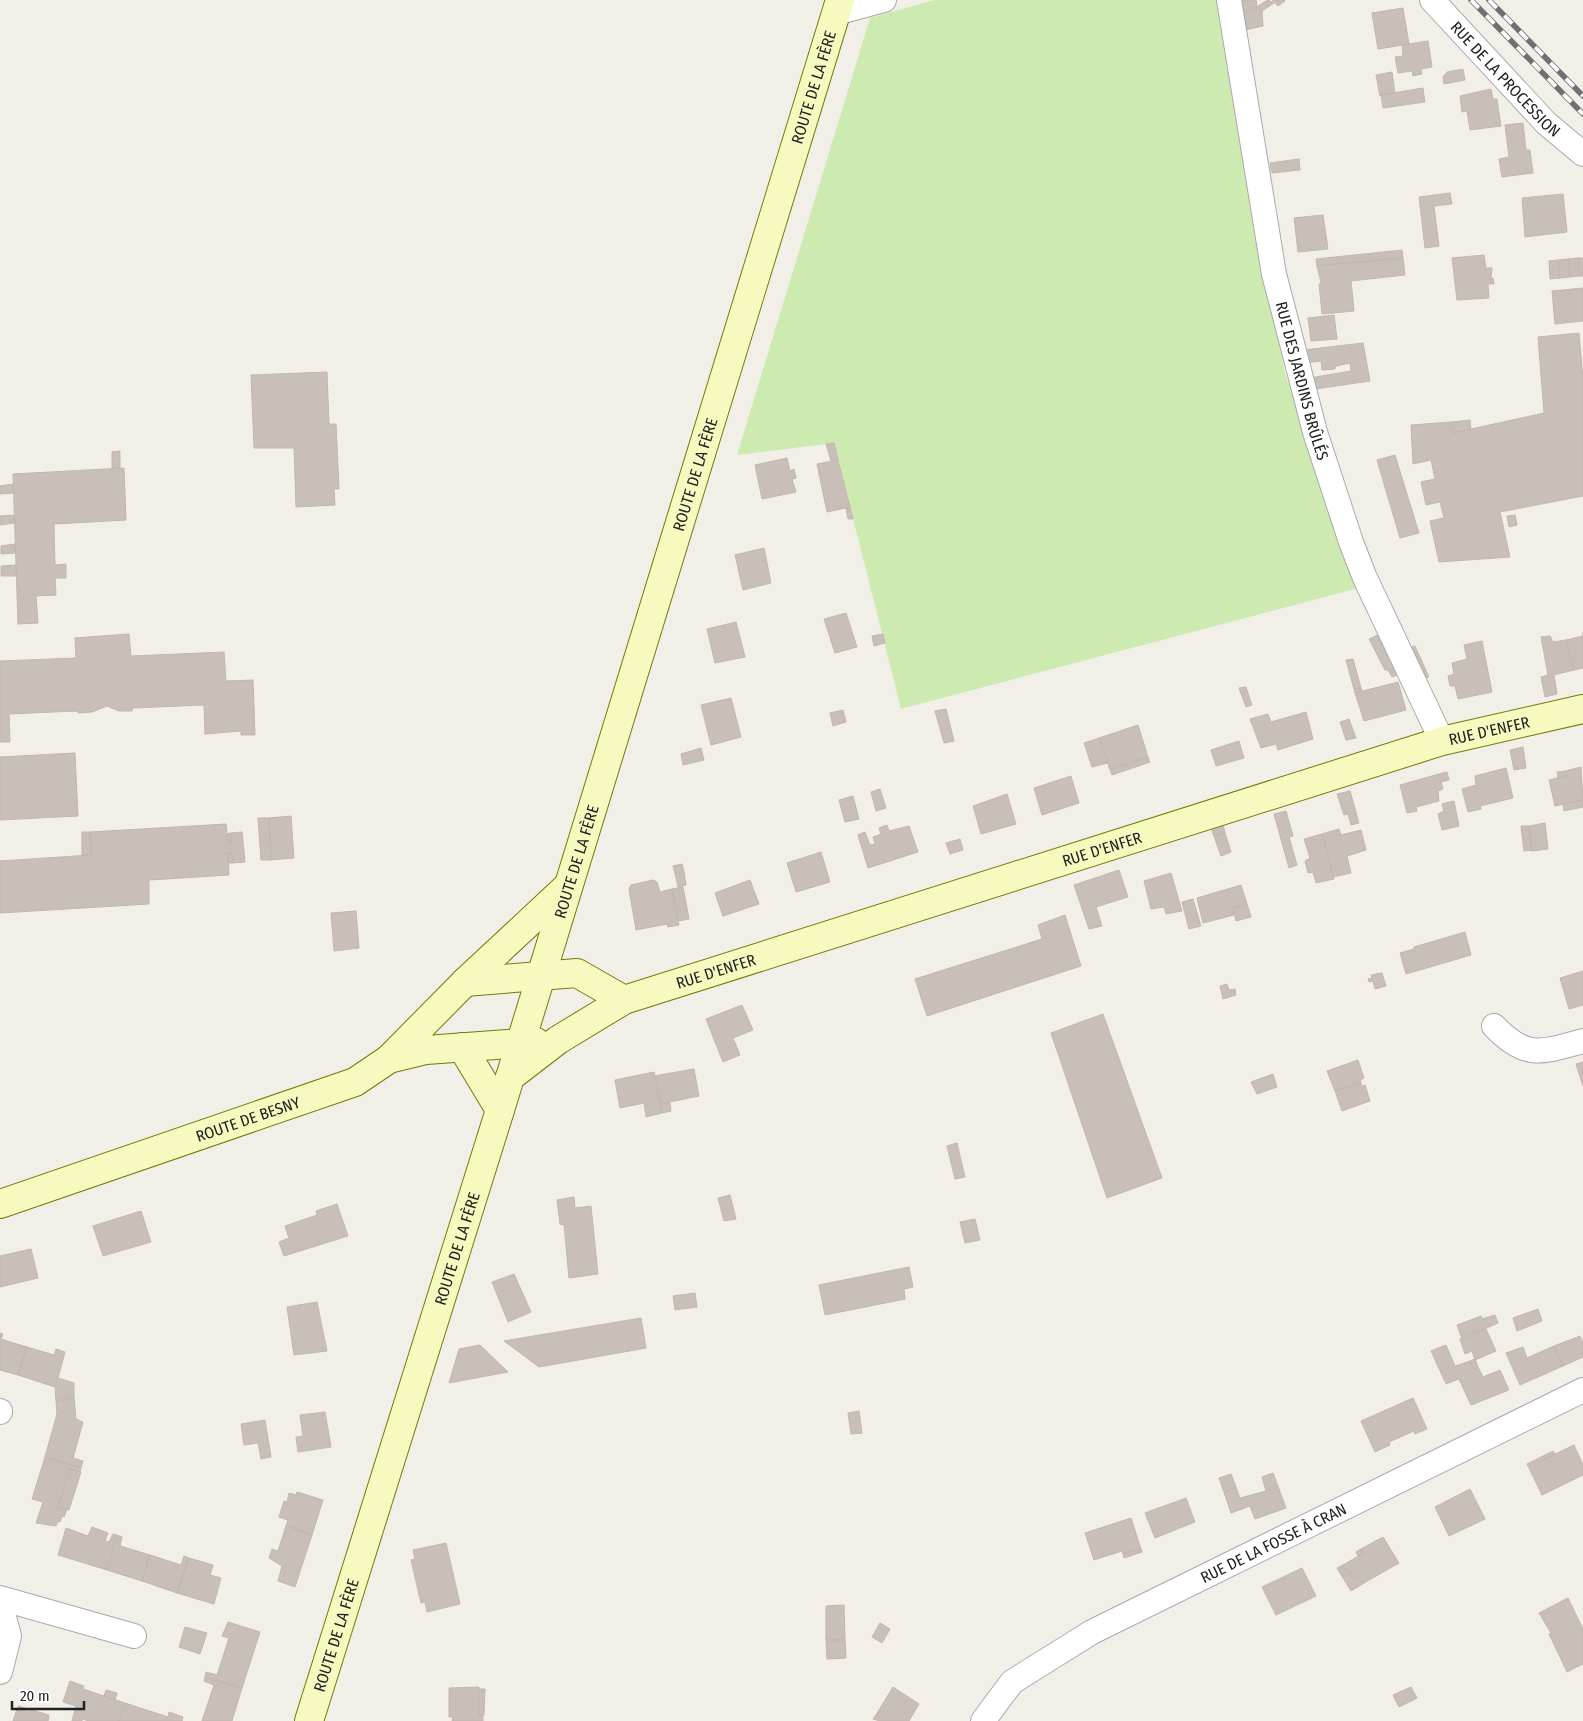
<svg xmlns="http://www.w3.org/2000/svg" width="1583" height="1721" font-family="'Fira Sans Condensed',sans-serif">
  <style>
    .grass { fill: #cdebb0 }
    .building { fill: #c7bfb8; stroke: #c4b6ab }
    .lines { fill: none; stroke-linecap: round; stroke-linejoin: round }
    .street-casing { stroke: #a9a9a9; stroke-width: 26 }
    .secondary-casing { stroke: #707d05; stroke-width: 30 }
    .street { stroke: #fff; stroke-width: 24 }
    .secondary { stroke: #f7fabf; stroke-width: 28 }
    .rail-casing { stroke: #707070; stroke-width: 5.5 }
    .rail { stroke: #fff; stroke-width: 4; stroke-dasharray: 11; stroke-linecap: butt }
    .labels { text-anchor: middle; stroke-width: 5; stroke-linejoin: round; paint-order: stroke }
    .street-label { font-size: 16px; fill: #222; stroke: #fff }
  </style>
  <rect width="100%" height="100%" fill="#f2efe9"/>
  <polygon class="grass" points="934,0 1218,0 1285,374 1359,588 901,709 834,443 737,455 870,18"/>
  <g class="building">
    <polygon points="1239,0 1256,0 1257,7 1241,14"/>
    <polygon points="1268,0 1274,3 1262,11 1263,26 1245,30 1241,14 1248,12"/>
    <polygon points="1272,0 1284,0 1285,1 1278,6"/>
    <polygon points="1403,8 1409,44 1378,49 1372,13"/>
    <polygon points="1428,41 1432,67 1421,69 1422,74 1413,76 1412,71 1398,73 1395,57 1403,56 1402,45"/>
    <polygon points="1463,69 1465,80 1444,84 1443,77 1447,72"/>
    <polygon points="1392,72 1395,93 1380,96 1376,75"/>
    <polygon points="1423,88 1425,102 1383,108 1381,95"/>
    <polygon points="1491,89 1493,99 1497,99 1501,126 1470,130 1467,111 1462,112 1460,96"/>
    <polygon points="1523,123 1526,150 1530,150 1533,173 1502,177 1499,159 1509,157 1505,125"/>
    <polygon points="1299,159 1300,170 1272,173 1270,163"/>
    <polygon points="1450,193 1452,204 1434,206 1439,246 1425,248 1419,197"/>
    <polygon points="1563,194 1567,232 1525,237 1522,198"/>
    <polygon points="1323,215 1328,249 1298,252 1294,218"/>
    <polygon points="1402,250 1403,258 1317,266 1316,259"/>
    <polygon points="1484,255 1486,268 1492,268 1491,279 1493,278 1494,284 1488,284 1489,298 1457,300 1452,258"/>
    <polygon points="1403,258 1405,275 1351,281 1354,311 1322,314 1319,284 1321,283 1317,266"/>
    <polygon points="1578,258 1580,276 1570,277 1568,259"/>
    <polygon points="1578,258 1583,258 1583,276 1580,276"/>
    <polygon points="1568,259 1570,277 1560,278 1558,260"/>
    <polygon points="1558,260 1560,278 1550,279 1549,261"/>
    <polygon points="1583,288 1583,321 1555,324 1552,291"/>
    <polygon points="1334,315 1337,339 1311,341 1308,318"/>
    <polygon points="1579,333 1583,378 1583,496 1500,512 1510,557 1439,562 1430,521 1444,518 1440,502 1426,505 1421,482 1435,479 1431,460 1413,464 1411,425 1451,422 1453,433 1544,413 1538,337"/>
    <polygon points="1363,343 1370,381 1315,389 1310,378 1351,371 1350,363 1336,366 1335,369 1322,370 1321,361 1306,363 1303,350"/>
    <polygon points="327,372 329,424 336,424 339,489 334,489 335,505 296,507 294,448 254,448 251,375"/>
    <polygon points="1470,420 1471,429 1453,433 1451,422"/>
    <polygon points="834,443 838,460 831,461 826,444"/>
    <polygon points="120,451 120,468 112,469 112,452"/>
    <polygon points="1395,455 1419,533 1400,538 1377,460"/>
    <polygon points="787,458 790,471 794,469 796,478 792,479 796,492 762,499 755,465"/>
    <polygon points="838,460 850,507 827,512 817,464"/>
    <polygon points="124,468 126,520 54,524 55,565 66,564 66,578 55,578 56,595 36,596 38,623 18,624 13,474"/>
    <polygon points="13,484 13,493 0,494 0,486"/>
    <polygon points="850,507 853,519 848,519 846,508"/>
    <polygon points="14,515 14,523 0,525 0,516"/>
    <polygon points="1515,515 1517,525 1509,527 1507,516"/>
    <polygon points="15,544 15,553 1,554 1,546"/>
    <polygon points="764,548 771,583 743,590 735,555"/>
    <polygon points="16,565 16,576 1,576 1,566"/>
    <polygon points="846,613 857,647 835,653 824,619"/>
    <polygon points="736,622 745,657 715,663 707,629"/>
    <polygon points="1583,632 1583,668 1574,670 1566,640 1583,636"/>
    <polygon points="1382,633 1401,673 1392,677 1388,670 1385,670 1369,639"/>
    <polygon points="129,634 131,656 224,652 226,681 253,680 255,735 241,735 241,731 205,734 204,705 133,708 132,711 119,711 107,706 92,712 79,713 76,711 9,714 10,742 0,742 0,661 76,658 75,638"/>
    <polygon points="883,634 885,643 874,646 872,636"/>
    <polygon points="1550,636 1553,642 1566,640 1574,670 1554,675 1557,694 1545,697 1541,677 1548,675 1541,637"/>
    <polygon points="1482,641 1492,692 1458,699 1455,686 1450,686 1448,676 1454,674 1452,663 1467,659 1464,645"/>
    <polygon points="1415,646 1429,677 1420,680 1407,649"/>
    <polygon points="1353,659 1361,688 1354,689 1346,660"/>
    <polygon points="1398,682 1406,710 1364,721 1355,693"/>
    <polygon points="1246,687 1252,705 1246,707 1239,688"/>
    <polygon points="1361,688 1362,691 1355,693 1354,689"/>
    <polygon points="731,698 741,737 711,745 701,705"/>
    <polygon points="946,709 954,741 944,743 935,711"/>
    <polygon points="843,710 846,722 833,726 830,713"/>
    <polygon points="1306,712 1313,739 1278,750 1276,744 1261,748 1250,719 1268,714 1271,722"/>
    <polygon points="1349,719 1356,738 1346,740 1340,722"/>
    <polygon points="1138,725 1148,757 1110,770 1099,738"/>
    <polygon points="1099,738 1108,763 1092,767 1084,743"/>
    <polygon points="1239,741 1244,758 1216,766 1211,750"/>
    <polygon points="1523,747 1526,768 1514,770 1510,750"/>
    <polygon points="701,748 704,760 683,765 681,754"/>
    <polygon points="75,753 78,816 0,820 0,757"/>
    <polygon points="1148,757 1150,762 1112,775 1110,770"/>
    <polygon points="1581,767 1583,800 1555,806 1549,780 1566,776 1565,771"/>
    <polygon points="1506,768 1513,798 1480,806 1481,809 1468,812 1462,789 1476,785 1475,776"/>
    <polygon points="1565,771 1566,776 1558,778 1557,772"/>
    <polygon points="1447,772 1449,780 1441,782 1439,774"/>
    <polygon points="1439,774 1443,789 1438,791 1439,801 1416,807 1417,811 1407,813 1400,785"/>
    <polygon points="1071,776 1079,803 1042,815 1034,788"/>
    <polygon points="880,789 886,808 876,811 871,792"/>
    <polygon points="1350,791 1359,823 1351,825 1348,814 1344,815 1337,794"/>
    <polygon points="1007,794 1016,824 981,834 973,806"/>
    <polygon points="853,796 859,819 845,822 839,800"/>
    <polygon points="1583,800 1583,807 1564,811 1563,804"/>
    <polygon points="1454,801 1459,826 1442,830 1438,814 1444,811 1442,804"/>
    <polygon points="1286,811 1293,836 1289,837 1297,865 1289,868 1274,814"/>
    <polygon points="291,816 294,858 271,860 269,818"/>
    <polygon points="258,818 269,818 271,860 261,860"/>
    <polygon points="1545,823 1548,849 1532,851 1529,826"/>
    <polygon points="226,824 228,844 231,843 231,833 242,832 245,862 233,863 232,853 228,853 229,875 149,880 149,904 0,913 0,861 91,855 90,832"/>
    <polygon points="1223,824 1225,833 1214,836 1211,828"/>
    <polygon points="887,825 889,831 909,826 918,852 868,868 858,835 865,832 870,845 875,844 873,837 881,834 879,828"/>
    <polygon points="1521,826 1529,826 1532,850 1524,851"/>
    <polygon points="1339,829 1341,835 1361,830 1366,850 1347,856 1351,873 1333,877 1322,834"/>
    <polygon points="82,832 90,832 91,855 82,855"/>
    <polygon points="231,833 231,843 228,844 227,834"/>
    <polygon points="1225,833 1231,852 1221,856 1214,836"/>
    <polygon points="1322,834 1334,879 1316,883 1313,872 1308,873 1305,861 1310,858 1304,839"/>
    <polygon points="960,839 963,850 950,854 946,843"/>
    <polygon points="821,852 830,882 796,892 787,863"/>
    <polygon points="228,853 232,853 233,863 229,863"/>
    <polygon points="682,864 684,872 675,873 673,866"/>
    <polygon points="1119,870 1128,897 1096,907 1102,926 1089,929 1074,885"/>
    <polygon points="684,872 686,885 678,887 675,873"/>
    <polygon points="1171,873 1182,911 1166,914 1164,907 1151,909 1144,881"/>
    <polygon points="653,880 657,882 660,892 672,889 679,925 668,927 667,924 636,930 629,889 631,885"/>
    <polygon points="750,880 759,904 723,916 715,893"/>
    <polygon points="1241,885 1247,904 1233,908 1234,915 1203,923 1197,898"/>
    <polygon points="683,887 689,919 678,921 672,889"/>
    <polygon points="1193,899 1201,926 1189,929 1182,902"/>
    <polygon points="1247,904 1251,917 1236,921 1233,908"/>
    <polygon points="356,911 359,948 334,951 331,913"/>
    <polygon points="1065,915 1081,966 927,1016 915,979 1042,939 1038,925"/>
    <polygon points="1465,932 1471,955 1406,974 1400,953 1414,949 1414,947"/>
    <polygon points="1583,971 1583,1005 1569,1009 1560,978"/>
    <polygon points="1382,973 1386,986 1375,989 1373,981 1369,982 1368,979 1372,978 1371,975"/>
    <polygon points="1227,984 1229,990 1235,989 1236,995 1223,999 1220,986"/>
    <polygon points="742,1005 753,1030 733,1038 740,1055 723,1062 706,1019"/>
    <polygon points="1103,1014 1162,1178 1107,1198 1051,1033"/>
    <polygon points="1358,1060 1364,1078 1360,1080 1361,1083 1335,1091 1327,1071"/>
    <polygon points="1583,1062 1583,1086 1576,1064"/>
    <polygon points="694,1069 699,1096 660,1104 654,1076"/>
    <polygon points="654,1072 662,1113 646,1117 644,1103 620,1108 615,1080"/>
    <polygon points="1273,1074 1277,1087 1257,1094 1251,1082"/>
    <polygon points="1361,1083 1362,1086 1365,1085 1370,1101 1342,1111 1335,1091"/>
    <polygon points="670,1103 671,1111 662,1113 660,1104"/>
    <polygon points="957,1143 965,1177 955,1179 947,1146"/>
    <polygon points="730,1195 736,1219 724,1221 718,1198"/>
    <polygon points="574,1197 575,1208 591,1206 598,1274 569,1278 564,1225 560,1224 557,1200"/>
    <polygon points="337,1204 348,1236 284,1256 279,1242 289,1238 285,1226 317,1215 316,1211"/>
    <polygon points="141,1211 151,1242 103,1256 93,1226"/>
    <polygon points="975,1219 980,1240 965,1243 960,1222"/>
    <polygon points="31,1249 38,1278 0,1287 0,1256"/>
    <polygon points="909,1267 913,1287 904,1289 905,1299 825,1315 819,1285"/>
    <polygon points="514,1274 531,1312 508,1322 492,1282"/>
    <polygon points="695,1293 697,1307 675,1310 673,1296"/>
    <polygon points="317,1302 327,1351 294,1355 287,1307"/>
    <polygon points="1538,1309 1542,1321 1517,1331 1513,1318"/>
    <polygon points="1495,1315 1498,1323 1462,1339 1457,1325 1481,1316 1482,1319"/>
    <polygon points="641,1318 646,1348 539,1367 504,1341"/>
    <polygon points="1486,1329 1496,1351 1475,1360 1472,1351 1465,1354 1460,1339"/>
    <polygon points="0,1333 3,1334 1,1339 27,1347 18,1375 0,1370"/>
    <polygon points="1580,1336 1583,1343 1583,1357 1563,1366 1554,1346"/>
    <polygon points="480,1345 508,1372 449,1383 459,1349"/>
    <polygon points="1446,1345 1455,1366 1470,1361 1474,1369 1478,1367 1483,1377 1500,1370 1509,1390 1471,1405 1459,1379 1446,1384 1431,1351"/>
    <polygon points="1554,1346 1563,1366 1520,1385 1506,1353 1523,1347 1527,1358"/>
    <polygon points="27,1347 54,1355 56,1349 65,1352 58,1378 74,1383 74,1397 56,1401 55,1387 18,1375"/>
    <polygon points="1475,1359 1478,1367 1474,1369 1470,1361"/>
    <polygon points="74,1397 76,1419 83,1422 73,1458 83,1461 81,1468 45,1457 57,1414 56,1401"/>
    <polygon points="1413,1398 1427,1429 1415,1434 1414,1431 1389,1442 1390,1445 1375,1452 1361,1421"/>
    <polygon points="859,1411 862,1433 851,1434 848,1413"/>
    <polygon points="325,1412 331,1447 298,1452 296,1437 303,1436 300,1415"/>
    <polygon points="265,1420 271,1457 261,1459 258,1443 244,1445 241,1424"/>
    <polygon points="1574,1445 1583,1465 1583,1475 1542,1495 1527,1464 1537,1459 1539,1462"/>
    <polygon points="1553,1451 1555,1454 1539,1462 1537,1459"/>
    <polygon points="45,1457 81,1468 80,1472 70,1469 58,1507 67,1509 64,1517 62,1516 60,1522 58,1521 56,1526 36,1523 43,1502 32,1499"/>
    <polygon points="70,1469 81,1472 69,1510 58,1507"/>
    <polygon points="1273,1473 1286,1508 1255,1519 1250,1506 1231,1513 1224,1492 1236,1487 1240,1498 1266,1491 1262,1477"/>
    <polygon points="1231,1474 1236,1487 1224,1492 1219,1478"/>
    <polygon points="1470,1489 1485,1519 1449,1536 1435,1507"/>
    <polygon points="297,1492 323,1500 312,1535 286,1526 288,1520 279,1517 284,1501 287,1502 289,1493 296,1495"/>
    <polygon points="1186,1498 1195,1522 1155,1538 1145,1513"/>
    <polygon points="1131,1518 1141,1549 1123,1554 1122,1551 1094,1560 1085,1533"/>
    <polygon points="286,1526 312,1535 295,1587 278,1581 282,1566 269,1558 272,1549 278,1551"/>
    <polygon points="92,1527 108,1533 105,1541 109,1542 113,1534 117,1535 107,1570 58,1555 66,1528 88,1536"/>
    <polygon points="117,1535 122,1537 120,1546 150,1555 142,1581 107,1570"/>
    <polygon points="1383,1537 1399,1563 1364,1583 1341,1566 1364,1553 1361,1549"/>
    <polygon points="446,1543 460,1604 427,1612 425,1602 421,1603 411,1560 415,1559 413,1550"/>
    <polygon points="1141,1549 1142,1552 1124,1558 1123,1554"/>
    <polygon points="1361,1549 1364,1553 1358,1556 1356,1552"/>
    <polygon points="150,1555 181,1565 184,1556 189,1558 177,1593 142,1581"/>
    <polygon points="189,1558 213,1565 210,1575 221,1578 214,1604 177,1593"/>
    <polygon points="1341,1566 1364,1583 1351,1591 1337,1568"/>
    <polygon points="1302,1568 1316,1596 1276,1615 1262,1587"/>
    <polygon points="1568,1598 1583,1629 1583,1664 1567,1672 1549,1634 1551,1633 1539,1613"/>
    <polygon points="844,1605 845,1640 826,1640 826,1606"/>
    <polygon points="228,1622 260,1632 242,1688 205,1677 206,1672 217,1675 229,1638 222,1636"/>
    <polygon points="880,1623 890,1629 882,1643 872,1637"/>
    <polygon points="185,1627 207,1633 200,1654 179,1647"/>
    <polygon points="826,1640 845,1640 846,1658 827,1659"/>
    <polygon points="205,1677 242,1688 232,1721 202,1721 214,1685 204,1681"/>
    <polygon points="70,1681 84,1686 83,1689 125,1703 119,1721 89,1721 82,1719 82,1721 72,1721 76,1706 63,1702"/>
    <polygon points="479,1687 479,1715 483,1715 483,1721 452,1721 453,1717 449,1717 449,1688"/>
    <polygon points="893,1687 919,1704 909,1721 880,1721 881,1719 876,1715"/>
    <polygon points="1411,1687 1417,1698 1399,1707 1393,1695"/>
    <polygon points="479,1689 485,1689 484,1715 479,1715"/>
    <polygon points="106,1690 117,1693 115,1700 104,1696"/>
    <polygon points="125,1703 168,1717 169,1712 183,1717 182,1721 119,1721"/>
    <polygon points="18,1706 49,1715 48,1721 13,1721"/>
    <polygon points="876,1715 881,1719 880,1721 873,1719"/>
  </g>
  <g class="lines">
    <g class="street-casing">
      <g id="street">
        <path id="s1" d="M1229,0L1274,274L1315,432L1351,542L1365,578L1442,741"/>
        <path id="s2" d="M1432,0L1546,123L1583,154"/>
        <polyline points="836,13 884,0"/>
        <path d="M1494,1026C1526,1060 1542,1052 1583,1041"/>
        <polyline points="0,1412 0,1411"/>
        <polyline points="0,1598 134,1636"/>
        <polyline points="0,1603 9,1636 0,1672"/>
        <path id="s3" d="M983,1721L1012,1682L1092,1632L1583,1390"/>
      </g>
    </g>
    <g class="secondary-casing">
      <g id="secondary">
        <polyline points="465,982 577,973 624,1000"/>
        <polyline points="462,1047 500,1110"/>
        <polyline points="389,1059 426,1050 536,1042"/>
        <path id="s4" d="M510,1077L558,1040L624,1000L1442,741L1583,709"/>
        <path id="s5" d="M0,1204L355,1082L389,1059L465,982L568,886"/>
        <path id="s6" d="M309,1721L500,1110L840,0"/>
      </g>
    </g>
    <use href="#street" class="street"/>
    <use href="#secondary" class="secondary"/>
    <g class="rail-casing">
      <g id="rail">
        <polyline points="1471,0 1583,114"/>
        <polyline points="1489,0 1583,96"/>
      </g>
    </g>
    <use href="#rail" class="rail"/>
  </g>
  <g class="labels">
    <g class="street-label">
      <text dy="6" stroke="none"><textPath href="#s2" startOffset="108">RUE DE LA PROCESSION</textPath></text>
      <text dy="6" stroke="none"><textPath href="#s6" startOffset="1710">ROUTE DE LA FÈRE</textPath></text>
      <text dy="6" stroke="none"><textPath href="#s1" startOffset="388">RUE DES JARDINS BRÛLÉS</textPath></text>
      <text dy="6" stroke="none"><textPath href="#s6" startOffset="1305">ROUTE DE LA FÈRE</textPath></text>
      <text dy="6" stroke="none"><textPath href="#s4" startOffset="1044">RUE D'ENFER</textPath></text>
      <text dy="6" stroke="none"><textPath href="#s4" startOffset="639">RUE D'ENFER</textPath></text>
      <text dy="6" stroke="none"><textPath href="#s6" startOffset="900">ROUTE DE LA FÈRE</textPath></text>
      <text dy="6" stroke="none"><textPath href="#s4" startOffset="234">RUE D'ENFER</textPath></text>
      <text dy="6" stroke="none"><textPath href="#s5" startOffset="262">ROUTE DE BESNY</textPath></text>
      <text dy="6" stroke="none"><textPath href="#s6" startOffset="495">ROUTE DE LA FÈRE</textPath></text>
      <text dy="6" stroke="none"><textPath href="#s3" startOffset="345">RUE DE LA FOSSE À CRAN</textPath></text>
      <text dy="6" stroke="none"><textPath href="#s6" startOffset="90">ROUTE DE LA FÈRE</textPath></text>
    </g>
  </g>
  <path d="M12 1701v8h72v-8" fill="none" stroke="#222222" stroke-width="2.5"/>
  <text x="20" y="1701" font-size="15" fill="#222222" stroke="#ffffff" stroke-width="4" paint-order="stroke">20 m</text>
</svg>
